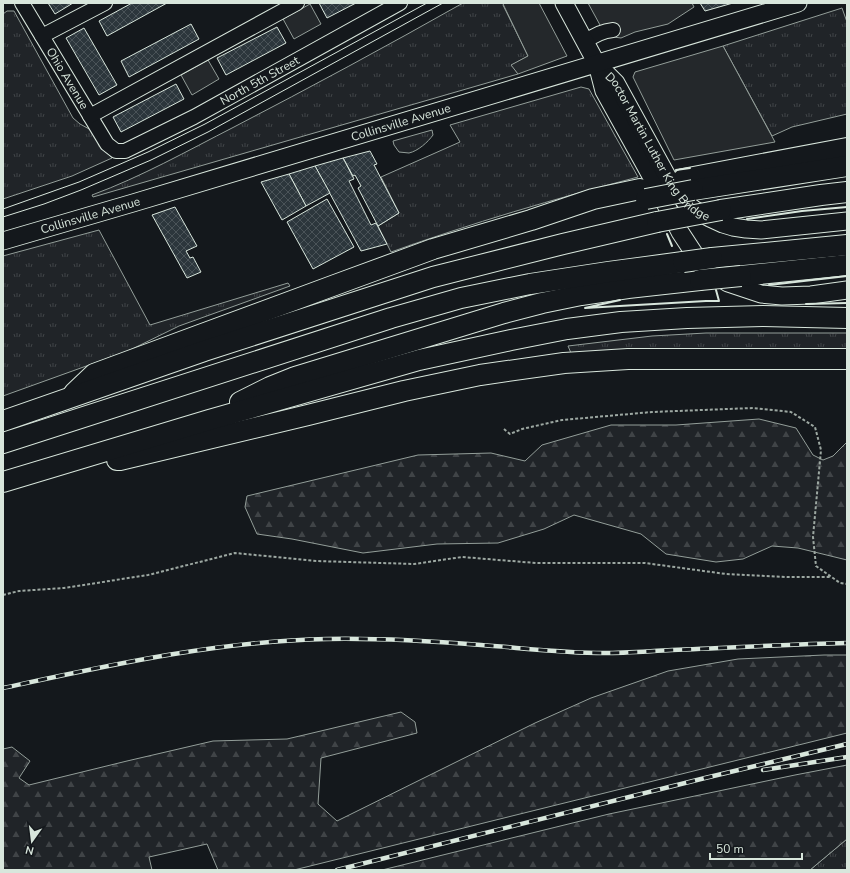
<svg xmlns="http://www.w3.org/2000/svg" width="850" height="873" font-family="'Nunito Sans',sans-serif">
  <style>
    .grass { fill: url(#grass-tufts); stroke: #939e99 }
    .forest { fill: url(#forest-firs); stroke: #939e99 }
    .parking { fill: #24282b; stroke: #939e99 }
    .building { fill: url(#building-cross-hatch); stroke: #d8e6dc }
    .lines { fill: none; stroke-linecap: round; stroke-linejoin: round }
    .minor-casing { stroke: #d8e6dc; stroke-width: 16 }
    .major-casing { stroke: #d8e6dc; stroke-width: 19 }
    .highway-casing { stroke: #d8e6dc; stroke-width: 22 }
    .path { stroke: #9da8a2; stroke-width: 2; stroke-dasharray: 3 2; stroke-linecap: butt }
    .minor { stroke: #14181c; stroke-width: 14 }
    .major { stroke: #14181c; stroke-width: 17 }
    .highway { stroke: #14181c; stroke-width: 20 }
    .tram { stroke: #d8e6dc; stroke-width: 1 }
    .rail-casing { stroke: #d8e6dc; stroke-width: 4.5 }
    .rail { stroke: #14181c; stroke-width: 3; stroke-dasharray: 9; stroke-linecap: butt }
    .highway-bridge-casing { stroke: #d8e6dc; stroke-width: 22; stroke-linecap: butt }
    .highway-bridge { stroke: #14181c; stroke-width: 20 }
    .wall { stroke: #d8e6dc; stroke-width: 2 }
    .labels { text-anchor: middle; stroke-width: 3; stroke-linejoin: round; paint-order: stroke }
    .street-label { font-size: 12px; fill: #d8e6dc; stroke: #14181c }
  </style>
  <defs>
    <pattern id="grass-tufts" width="24" height="20" patternUnits="userSpaceOnUse"><rect width="24" height="20" fill="#202428"/><path d="M3 7l-1-3M5 7V3M7 7l1-3M15 17l-1-3M17 17v-4M19 17l1-3" fill="none" stroke="#404447"/></pattern>
    <pattern id="forest-firs" width="22" height="20" patternUnits="userSpaceOnUse"><rect width="22" height="20" fill="#202428"/><path d="M5 1l3.5 6h-7zM16 11l3.5 6h-7z" fill="#404447"/></pattern>
    <pattern id="building-cross-hatch" width="8" height="8" patternUnits="userSpaceOnUse"><rect width="8" height="8" fill="#2c363c"/><path d="M0 0l8 8M0 8l8-8" fill="none" stroke="#4a5358"/></pattern>
  </defs>
  <rect width="100%" height="100%" fill="#14181c"/>
  <g class="grass">
    <path d="M463,3H505L503,5L528,56L512,65L518,74L93,197L92,195C141,177 187,151 234,127C311,87 387,46 463,3Z"/>
    <polygon points="842,8 847,22 847,114 792,127 772,136 723,46"/>
    <polygon points="7,11 14,11 73,118 80,124 91,130 102,147 112,158 72,176 3,199 3,14"/>
    <path d="M581,87L589,89L638,177C554,199 472,223 391,252L378,226L399,213L381,177L460,142L450,125Z"/>
    <path d="M432,130L433,135C428,142 418,151 409,153C406,153 402,152 399,152L394,145L393,141Z"/>
    <polygon points="99,230 150,325 288,283 290,286 179,326 128,351 3,396 3,256"/>
    <polygon points="706,333 847,333 847,351 738,349 634,350 571,353 568,346 652,336"/>
    <polygon points="847,839 847,870 810,870"/>
  </g>
  <g class="forest">
    <polygon points="759,419 796,428 813,455 823,460 833,456 847,442 847,560 798,548 772,546 743,559 716,562 666,554 641,534 574,515 544,529 498,543 437,544 363,553 292,539 257,534 245,507 247,496 418,455 491,453 525,461 542,445 611,425 676,425"/>
    <polygon points="824,655 847,655 847,733 294,870 218,870 207,844 149,857 152,870 3,870 3,749 12,747 30,761 19,778 29,785 127,761 213,741 287,739 401,712 415,722 417,733 321,758 318,804 337,821 535,723 591,698 668,671 738,659"/>
    <polygon points="847,765 847,839 810,870 382,870 609,814 795,775"/>
  </g>
  <g class="parking">
    <polygon points="505,3 539,3 567,56 518,74 511,65 528,56 503,4"/>
    <polygon points="588,3 692,3 694,7 668,24 635,32 621,38 606,36"/>
    <polygon points="310,4 321,24 294,39 283,19"/>
    <polygon points="723,46 775,142 674,160 633,77 635,72"/>
    <polygon points="208,60 219,79 192,95 181,75"/>
  </g>
  <g class="building">
    <polygon points="48,3 73,3 55,14"/>
    <polygon points="132,3 167,3 107,36 99,21"/>
    <polygon points="319,3 356,3 327,18"/>
    <polygon points="700,3 733,3 705,11"/>
    <polygon points="191,24 199,39 129,77 121,61"/>
    <polygon points="277,27 286,43 226,75 217,58"/>
    <polygon points="84,28 117,85 99,95 66,38"/>
    <polygon points="176,84 184,99 121,132 113,117"/>
    <polygon points="370,151 377,164 374,165 399,213 378,226 358,188 361,186 355,175 353,176 343,158"/>
    <polygon points="343,158 354,179 349,181 371,225 376,223 387,244 361,251 315,166"/>
    <polygon points="315,166 330,193 306,206 289,174"/>
    <polygon points="289,174 306,206 282,220 261,182"/>
    <polygon points="327,199 354,247 313,269 287,222"/>
    <polygon points="175,207 197,246 186,251 190,258 193,257 201,272 187,278 152,215"/>
  </g>
  <g class="lines">
    <g class="minor-casing">
      <g id="minor">
        <path id="s1" d="M22,3L107,144L116,151H125L194,117L400,3"/>
        <polyline points="42,36 105,3"/>
        <path d="M585,42C594,35 602,31 613,30"/>
        <polyline points="90,116 297,3"/>
      </g>
    </g>
    <g class="major-casing">
      <g id="major">
        <polyline points="564,3 597,64 604,91 651,176 680,232 699,261 712,273 728,283 761,294 782,296 811,295 847,290"/>
        <path id="s2" d="M597,64L616,83L672,185L687,204L695,210L710,218L723,224L733,227L746,229L761,230L847,221"/>
        <path id="s3" d="M3,241L133,203L798,3"/>
      </g>
    </g>
    <g class="highway-casing">
      <g id="highway">
        <polyline points="683,179 847,148"/>
        <polyline points="693,190 847,166"/>
        <polyline points="721,210 821,195 847,192"/>
        <polyline points="712,258 847,245"/>
        <polyline points="741,276 847,265"/>
        <polyline points="74,393 94,374 335,285 433,249 531,220 593,199 640,189"/>
        <polyline points="240,402 270,387 295,377 504,313 542,303 581,295 628,288 700,280"/>
        <polyline points="3,421 204,351 433,277 563,244 657,222"/>
        <polyline points="3,443 391,318 461,298 530,284 608,272 683,262"/>
        <polyline points="117,460 120,460 308,415 404,391 480,375 564,363 628,359 847,359"/>
        <polyline points="3,482 209,420 419,360 511,340 567,329 621,322 687,318 763,316 847,318"/>
      </g>
    </g>
    <g class="path">
      <polyline points="504,429 510,434 522,429 562,420 652,412 753,408 791,412 815,427 821,450 813,537 816,566 840,583 847,584"/>
      <polyline points="3,595 19,591 64,588 148,575 235,553 316,561 414,564 462,557 536,563 645,563 726,574 787,577 831,577"/>
    </g>
    <use href="#minor" class="minor"/>
    <use href="#major" class="major"/>
    <use href="#highway" class="highway"/>
    <g class="tram">
      <polyline points="3,209 79,182 148,152 205,124 262,93 427,3"/>
      <polyline points="3,217 44,204 81,190 151,160 208,132 443,3"/>
    </g>
    <g class="rail-casing">
      <g id="rail">
        <path d="M3,688C110,665 217,641 327,639C378,638 430,641 481,645C522,648 563,653 604,653C627,653 650,651 672,650C730,648 789,644 847,643"/>
        <polyline points="763,770 847,757"/>
        <polyline points="337,870 705,778 847,744"/>
      </g>
    </g>
    <use href="#rail" class="rail"/>
    <g class="highway-bridge-casing">
      <g id="highway-bridge">
        <polyline points="646,199 693,190"/>
        <polyline points="657,222 721,210"/>
        <polyline points="683,262 712,258"/>
        <polyline points="700,280 741,276"/>
      </g>
    </g>
    <use href="#highway-bridge" class="highway-bridge"/>
    <g class="wall">
      <polyline points="676,170 690,168"/>
      <polyline points="747,219 802,211 847,207"/>
      <polyline points="667,234 672,246"/>
      <polyline points="769,285 847,276"/>
      <polyline points="620,300 585,308 706,301 719,301 716,290"/>
      <polyline points="806,304 847,303"/>
    </g>
  </g>
  <g class="labels">
    <g class="street-label">
      <text dy="4" stroke="none"><textPath href="#s1" startOffset="88">Ohio Avenue</textPath></text>
      <text dy="4" stroke="none"><textPath href="#s1" startOffset="337">North 5th Street</textPath></text>
      <text dy="4" stroke="none"><textPath href="#s3" startOffset="415">Collinsville Avenue</textPath></text>
      <text dy="4" stroke="none"><textPath href="#s2" startOffset="104">Doctor Martin Luther King Bridge</textPath></text>
      <text dy="4" stroke="none"><textPath href="#s3" startOffset="91">Collinsville Avenue</textPath></text>
    </g>
  </g>
  <rect width="850" height="873" fill="none" stroke="#d8e6dc" stroke-width="8"/>
  <g transform="translate(32 841) rotate(194)" stroke="#14181c" stroke-width="3" paint-order="stroke">
  <path d="M0-3L7 15L0 10L-7 15Z" fill="#d8e6dc"/>
  <text y="-6" font-size="11" font-weight="bold" text-anchor="middle" fill="#d8e6dc">N</text>
  </g>
  <path d="M710 853v6h92v-6" fill="none" stroke="#d8e6dc" stroke-width="2"/>
  <text x="716" y="853" font-size="12" fill="#d8e6dc" stroke="#14181c" stroke-width="3" paint-order="stroke">50 m</text>
</svg>
